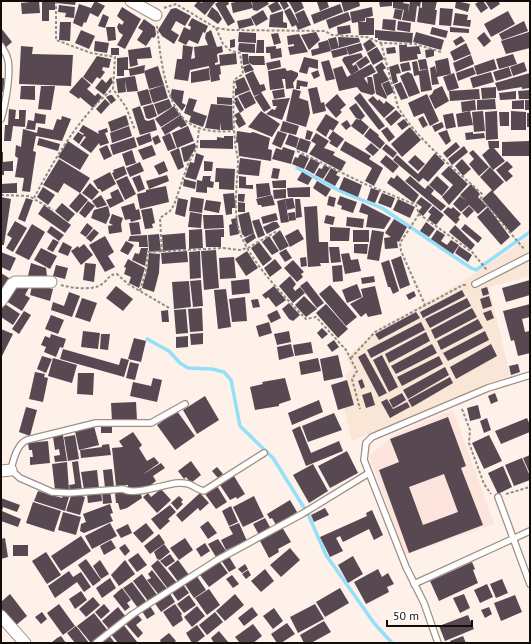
<svg xmlns="http://www.w3.org/2000/svg" width="531" height="644" font-family="'PT Sans',sans-serif">
  <style>
    .commercial { fill: #fae6d7 }
    .education { fill: #fde4dc }
    .lines { fill: none; stroke-linecap: round; stroke-linejoin: round }
    .stream { stroke: #93e0f8; stroke-width: 3.5 }
    .building { fill: #584852; fill-rule: evenodd }
    .service-casing { stroke: #a08f84; stroke-width: 8 }
    .minor-casing { stroke: #a08f84; stroke-width: 13 }
    .path { stroke: #948b85; stroke-width: 2; stroke-dasharray: 3 2; stroke-linecap: butt }
    .service { stroke: #fff; stroke-width: 5.5 }
    .minor { stroke: #fff; stroke-width: 11 }
  </style>
  <rect width="100%" height="100%" fill="#fdf1ea"/>
  <polygon class="commercial" points="530,237 530,276 489,287 510,375 352,441 344,408 354,405 345,374 352,370 347,358 375,331 455,286"/>
  <polygon class="education" points="453,410 494,524 405,555 369,456 397,433"/>
  <g class="lines">
    <g class="stream">
      <polyline points="297,168 342,192 382,208 471,268 476,270 530,232"/>
      <polyline points="147,339 169,351 180,363 188,368 212,369 224,372 231,380 240,426 273,458 308,514 326,555 374,623 392,643"/>
    </g>
  </g>
  <g class="building">
    <polygon points="39,1 40,13 22,14 21,3"/>
    <polygon points="42,1 55,1 55,10 49,10 49,21 42,21"/>
    <polygon points="56,1 76,1 75,5 56,3"/>
    <polygon points="95,1 105,6 98,17 90,13 86,23 84,22 82,27 73,23 79,4 91,8"/>
    <polygon points="198,1 202,3 203,1 216,1 205,15 194,6"/>
    <polygon points="220,1 228,1 229,4 226,6 235,22 228,26 215,4"/>
    <polygon points="240,1 251,1 253,8 233,13 231,3"/>
    <polygon points="252,1 267,1 269,4 257,11 253,10"/>
    <polygon points="277,1 282,9 272,13 268,6"/>
    <polygon points="279,1 286,1 289,6 284,10"/>
    <polygon points="292,1 301,1 304,8 295,13 289,2"/>
    <polygon points="320,1 327,1 329,7 320,11 317,2"/>
    <polygon points="341,1 359,1 360,6 344,12"/>
    <polygon points="379,1 392,1 392,6 380,7"/>
    <polygon points="393,1 404,1 403,3 409,4 408,14 410,1 421,1 420,7 417,6 415,22 402,20 404,10 393,8"/>
    <polygon points="422,1 437,1 435,10 437,10 435,25 417,22 419,7 422,8"/>
    <polygon points="456,1 470,4 468,12 455,8"/>
    <polygon points="480,1 483,1 488,8 481,13 475,4"/>
    <polygon points="485,1 498,1 500,4 491,10"/>
    <polygon points="340,4 343,12 314,24 311,15"/>
    <polygon points="59,5 75,7 74,18 65,17 66,13 58,12"/>
    <polygon points="122,7 141,19 125,49 117,45 123,35 119,32 117,27 119,23 122,25 124,22 117,16"/>
    <polygon points="212,7 218,12 222,19 218,24 207,16"/>
    <polygon points="372,7 373,16 365,18 365,21 352,23 350,12"/>
    <polygon points="176,8 191,16 185,26 176,21 171,30 179,35 174,44 162,36 158,30 171,9"/>
    <polygon points="290,8 299,24 295,14 304,10 311,25 298,30 296,25 292,27 284,11"/>
    <polygon points="440,8 453,9 451,26 439,25"/>
    <polygon points="395,9 403,10 401,20 393,18"/>
    <polygon points="263,10 268,19 256,26 251,17"/>
    <polygon points="283,11 283,22 287,23 287,28 269,27 270,15"/>
    <polygon points="508,11 515,24 491,37 484,24"/>
    <polygon points="348,12 351,20 329,29 326,20"/>
    <polygon points="455,13 468,15 467,20 471,20 470,27 453,25"/>
    <polygon points="103,14 109,17 105,28 98,26"/>
    <polygon points="192,18 208,26 205,33 203,32 198,44 189,40 186,45 178,41 184,27 190,30 191,27 188,25"/>
    <polygon points="251,18 254,25 239,29 237,21"/>
    <polygon points="366,18 374,18 374,35 359,35 358,22 366,22"/>
    <polygon points="144,19 155,27 156,35 154,38 152,37 146,46 137,40 143,31 138,28"/>
    <polygon points="383,19 396,20 395,31 382,29"/>
    <polygon points="398,21 411,23 410,32 397,30"/>
    <polygon points="524,21 528,31 502,40 499,34"/>
    <polygon points="60,22 71,22 70,41 59,40"/>
    <polygon points="350,25 351,33 338,35 337,27"/>
    <polygon points="106,27 115,27 116,40 108,41"/>
    <polygon points="432,27 448,31 446,38 430,34"/>
    <polygon points="450,27 469,29 469,33 450,32"/>
    <polygon points="1,28 12,42 5,48 1,42"/>
    <polygon points="81,30 95,36 89,49 75,43"/>
    <polygon points="211,30 217,47 222,46 223,52 217,54 218,62 215,63 215,65 220,64 219,55 236,53 237,64 220,66 221,74 219,75 220,80 211,82 209,66 190,70 188,81 174,79 177,59 182,59 183,45 193,47 191,59 195,58 194,47 208,45 205,38 206,33"/>
    <polygon points="375,30 413,33 412,43 378,40 378,38 375,38"/>
    <polygon points="239,32 256,33 256,43 238,42"/>
    <polygon points="316,32 320,40 309,50 301,35"/>
    <polygon points="416,32 444,40 441,50 413,42"/>
    <polygon points="484,32 491,41 484,47 477,38"/>
    <polygon points="529,32 530,48 506,54 501,41"/>
    <polygon points="278,33 281,43 274,45 271,34"/>
    <polygon points="299,34 308,52 290,55 288,47 294,46 294,44 288,45 287,36"/>
    <polygon points="461,36 465,41 456,46 453,41"/>
    <polygon points="336,37 339,48 331,50 328,39"/>
    <polygon points="338,37 359,38 360,42 339,48"/>
    <polygon points="235,39 235,47 230,48 230,40"/>
    <polygon points="370,39 376,46 367,52 363,44"/>
    <polygon points="257,40 264,40 264,53 256,53"/>
    <polygon points="328,40 331,51 312,56 311,50 319,48 318,43"/>
    <polygon points="95,41 109,43 107,53 94,51"/>
    <polygon points="239,43 255,44 255,53 241,52 238,50"/>
    <polygon points="361,43 363,50 349,55 346,47"/>
    <polygon points="466,43 471,54 454,61 450,52"/>
    <polygon points="399,45 407,45 407,47 419,46 421,54 417,54 418,59 400,62"/>
    <polygon points="21,46 33,47 32,54 73,55 71,86 19,84"/>
    <polygon points="276,46 276,49 281,48 282,57 271,59 270,53 266,53 266,47"/>
    <polygon points="150,47 152,58 137,59 138,65 130,67 128,50"/>
    <polygon points="346,47 348,54 333,58 331,51 339,49 340,52 339,49"/>
    <polygon points="377,47 384,59 373,65 367,53"/>
    <polygon points="395,47 396,53 387,54 386,48"/>
    <rect x="111" y="48" width="8" height="7"/>
    <polygon points="431,49 434,50 434,56 426,58 425,50"/>
    <polygon points="361,53 363,57 352,64 353,66 356,64 359,70 351,75 342,60 344,57"/>
    <polygon points="242,54 248,54 249,64 243,65"/>
    <polygon points="513,54 517,64 499,69 496,59"/>
    <polygon points="471,55 474,64 456,72 453,63"/>
    <polygon points="97,56 111,59 109,68 103,67 102,70 105,72 100,79 97,77 92,84 83,77"/>
    <polygon points="249,56 264,56 265,65 253,65 249,63"/>
    <polygon points="366,56 370,62 360,69 356,63"/>
    <polygon points="128,57 128,69 145,65 144,73 130,76 129,70 124,70 124,76 117,76 117,58"/>
    <polygon points="304,57 318,60 318,69 309,67 307,74 299,72"/>
    <polygon points="448,58 451,74 437,77 439,84 432,85 430,68 435,66 437,74 435,61"/>
    <polygon points="426,59 428,69 420,70 418,60"/>
    <polygon points="494,59 497,69 477,75 474,66"/>
    <polygon points="280,60 281,67 268,70 266,63"/>
    <polygon points="329,60 335,79 326,81 321,62"/>
    <polygon points="417,61 419,71 428,69 432,90 421,92 419,75 414,76 412,62"/>
    <polygon points="382,62 386,68 383,70 389,80 381,84 387,97 386,99 376,94 373,75 378,73 375,67"/>
    <polygon points="409,62 411,70 402,72 400,64"/>
    <polygon points="524,62 527,71 513,76 510,67"/>
    <polygon points="250,64 254,70 245,73 243,67"/>
    <polygon points="371,64 376,72 364,78 368,84 367,77 372,77 375,93 372,95 361,92 357,87 339,91 333,69 342,66 347,77"/>
    <polygon points="398,64 401,73 396,74 398,82 393,84 389,67"/>
    <polygon points="158,66 164,85 149,89 144,71"/>
    <polygon points="473,67 476,74 458,81 456,73"/>
    <polygon points="509,67 512,76 496,81 493,72"/>
    <polygon points="209,68 210,80 191,83 191,72"/>
    <polygon points="285,68 287,71 291,70 298,73 298,76 293,83 294,88 286,89 285,79 282,79 284,88 270,90 268,71"/>
    <polygon points="318,70 320,76 314,79 311,73"/>
    <polygon points="253,71 260,85 264,84 266,90 261,92 271,108 264,112 254,97 260,94 254,96 245,75"/>
    <polygon points="408,72 412,74 420,93 409,97 400,76"/>
    <polygon points="491,72 494,82 473,88 470,78"/>
    <polygon points="454,73 459,88 448,91 443,77"/>
    <polygon points="530,73 530,88 522,89 522,87 498,91 495,83"/>
    <polygon points="135,76 138,91 127,92 125,80 126,92 118,93 116,79"/>
    <polygon points="82,77 91,85 87,89 95,96 98,93 102,97 93,108 80,97 79,99 69,92"/>
    <polygon points="111,77 113,82 104,95 95,88 102,79 106,83"/>
    <polygon points="244,77 250,90 235,96 235,89 237,88 235,81"/>
    <rect x="1" y="78" width="3" height="14"/>
    <polygon points="297,80 308,82 307,87 300,86 300,89 296,89"/>
    <polygon points="389,81 394,92 387,96 382,84"/>
    <polygon points="401,82 408,98 401,100 394,85"/>
    <polygon points="164,85 168,98 153,103 149,90"/>
    <polygon points="21,86 35,86 35,100 20,99"/>
    <polygon points="41,86 55,86 51,110 38,109"/>
    <polygon points="442,86 449,101 435,109 429,96 432,94 434,90"/>
    <polygon points="317,87 321,103 324,102 326,111 313,114 308,89"/>
    <polygon points="496,87 496,98 482,99 481,88"/>
    <polygon points="148,89 152,103 141,106 137,92"/>
    <polygon points="172,89 184,91 182,103 186,105 182,111 170,97"/>
    <polygon points="284,89 285,97 274,99 272,91"/>
    <polygon points="293,89 301,91 299,98 308,101 310,113 306,127 286,121"/>
    <polygon points="479,89 480,99 450,101 449,91"/>
    <polygon points="530,90 530,99 519,99 518,91"/>
    <polygon points="250,91 256,103 245,109 238,96"/>
    <polygon points="516,91 516,99 500,100 499,93"/>
    <polygon points="360,93 385,126 379,130 354,98"/>
    <polygon points="337,94 346,105 340,110 342,112 336,118 325,105"/>
    <polygon points="427,94 439,121 430,126 424,113 414,117 408,103"/>
    <polygon points="110,95 112,95 116,100 111,104 106,97"/>
    <polygon points="373,96 378,101 379,99 384,104 386,101 395,108 384,118 368,100"/>
    <polygon points="217,97 232,98 232,105 217,104"/>
    <polygon points="237,97 244,110 240,113 234,102 236,102 234,99"/>
    <polygon points="189,98 197,100 193,111 207,116 203,127 189,122 191,116 184,113"/>
    <polygon points="290,98 282,120 266,114 272,109 275,110 277,106 273,106 272,100"/>
    <polygon points="105,99 110,104 101,114 96,109"/>
    <polygon points="169,99 172,107 158,115 154,104"/>
    <polygon points="495,99 496,109 477,110 477,100"/>
    <polygon points="475,100 476,110 462,112 461,102"/>
    <polygon points="524,100 524,109 512,109 512,101"/>
    <rect x="525" y="100" width="5" height="10"/>
    <polygon points="356,103 365,116 361,120 356,118 349,108"/>
    <polygon points="153,104 157,116 149,119 146,118 143,107"/>
    <polygon points="211,104 232,106 233,130 221,130 221,122 220,130 205,128"/>
    <polygon points="140,106 145,120 148,121 154,119 157,130 140,135 132,109"/>
    <polygon points="174,106 180,115 161,127 155,119"/>
    <polygon points="9,109 16,110 15,119 19,119 19,110 26,110 25,127 13,126 11,141 4,141 5,125 8,125"/>
    <polygon points="396,110 402,116 391,126 385,119"/>
    <polygon points="261,111 280,124 272,137 248,127"/>
    <polygon points="470,111 473,125 458,127 456,114"/>
    <polygon points="483,111 485,131 474,132 472,112"/>
    <polygon points="497,111 498,139 486,140 485,112"/>
    <polygon points="511,111 526,112 526,130 511,130"/>
    <polygon points="239,112 246,124 239,128 235,121 237,119 234,115"/>
    <polygon points="499,112 509,112 509,126 500,126"/>
    <polygon points="35,113 46,115 45,124 36,123 35,130 26,129 28,120 34,121"/>
    <polygon points="453,113 456,127 446,129 443,115"/>
    <rect x="527" y="113" width="3" height="14"/>
    <polygon points="326,114 339,122 333,131 330,129 326,137 316,130"/>
    <polygon points="126,115 129,125 111,132 108,122"/>
    <polygon points="181,115 187,125 181,128 179,126 165,135 161,128"/>
    <polygon points="62,116 71,119 62,141 36,136 33,151 36,152 30,192 22,191 24,178 15,177 18,158 15,156 16,145 21,147 23,129 37,133 38,127 53,130 57,119 61,120"/>
    <polygon points="423,116 428,125 423,128 418,119"/>
    <polygon points="356,119 361,120 369,127 363,135 351,126"/>
    <polygon points="404,119 409,125 402,130 397,124"/>
    <polygon points="347,120 351,126 346,130 341,124"/>
    <polygon points="283,121 299,126 296,135 280,131"/>
    <polygon points="442,122 444,127 435,132 432,126"/>
    <polygon points="83,125 99,134 98,131 107,128 108,132 105,133 109,143 100,146 99,143 91,153 80,145 86,137 84,136 79,144 73,139 78,132 83,135 84,134 79,131"/>
    <polygon points="129,126 132,136 112,143 110,133"/>
    <polygon points="188,126 194,141 177,148 172,133"/>
    <polygon points="387,127 395,137 389,142 381,131"/>
    <polygon points="410,127 421,140 402,157 391,144"/>
    <polygon points="370,128 379,135 378,136 385,143 380,149 364,136"/>
    <polygon points="307,130 313,132 310,140 305,139"/>
    <polygon points="447,130 451,141 446,145 438,133"/>
    <polygon points="237,131 250,133 253,132 270,138 268,149 272,150 271,161 239,156 238,143 236,142"/>
    <polygon points="278,131 287,134 281,148 272,144"/>
    <polygon points="333,131 344,139 337,148 329,143 331,141 328,138"/>
    <polygon points="473,132 473,134 484,133 485,138 466,140 465,133"/>
    <polygon points="150,133 152,141 139,146 136,138"/>
    <polygon points="170,133 176,148 168,151 162,137"/>
    <polygon points="316,133 329,141 324,148 335,152 333,155 346,162 341,171 309,154 316,144 311,141"/>
    <polygon points="289,134 299,138 296,148 285,144"/>
    <polygon points="158,135 161,142 155,145 152,138"/>
    <polygon points="224,136 233,136 233,149 200,148 200,140 217,140 217,137 224,138"/>
    <polygon points="134,137 137,147 113,155 110,145"/>
    <polygon points="39,138 60,144 58,151 37,145"/>
    <polygon points="300,138 311,142 307,153 296,149"/>
    <polygon points="68,141 89,155 80,170 58,157"/>
    <polygon points="345,141 371,156 369,159 383,168 374,186 365,181 372,168 340,150"/>
    <polygon points="488,141 499,141 499,148 494,148 505,161 493,170 482,155 490,148 489,148"/>
    <polygon points="530,141 530,156 502,156 502,142"/>
    <polygon points="456,142 460,147 447,158 443,153"/>
    <polygon points="195,143 196,147 188,161 184,162 181,148"/>
    <polygon points="371,143 379,150 373,156 365,149"/>
    <polygon points="386,144 397,153 393,158 382,149"/>
    <polygon points="107,145 112,156 104,160 99,149"/>
    <polygon points="152,145 156,155 143,160 138,150"/>
    <polygon points="464,146 468,152 452,165 448,159"/>
    <polygon points="283,147 295,151 291,164 272,159 276,148 282,150"/>
    <polygon points="179,148 184,167 178,170 170,152"/>
    <polygon points="132,150 136,163 126,166 122,154"/>
    <polygon points="473,150 489,167 479,176 469,164 474,159 469,153"/>
    <polygon points="1,152 3,152 3,162 13,161 13,171 4,171 4,175 1,175"/>
    <polygon points="196,153 204,156 196,180 185,177 190,162 194,163"/>
    <polygon points="435,153 445,163 428,182 423,178 419,182 393,160 397,155 418,174"/>
    <polygon points="300,154 309,158 304,169 292,164 295,157 298,158"/>
    <polygon points="386,155 399,166 393,173 380,162"/>
    <polygon points="415,155 425,164 418,171 408,162"/>
    <polygon points="240,158 261,161 259,176 238,174"/>
    <polygon points="311,158 320,163 314,174 305,169"/>
    <polygon points="59,159 90,178 80,193 64,183 58,193 43,185"/>
    <polygon points="462,159 471,169 463,176 455,166"/>
    <polygon points="164,161 168,171 159,175 154,166"/>
    <polygon points="204,161 213,162 212,171 204,171"/>
    <polygon points="507,161 513,167 508,171 513,176 506,182 496,170"/>
    <polygon points="140,162 144,171 130,177 126,168"/>
    <polygon points="324,165 330,168 323,179 315,175 319,168 322,169"/>
    <polygon points="124,166 127,174 115,180 112,173 114,172 113,170"/>
    <polygon points="449,166 468,184 449,205 442,197 453,185 441,174"/>
    <polygon points="490,167 504,182 493,192 521,224 511,233 482,199 492,190 480,177"/>
    <polygon points="216,168 235,169 234,190 219,189 219,182 215,182"/>
    <polygon points="273,168 280,169 278,179 271,178"/>
    <polygon points="331,168 338,172 336,175 340,177 335,186 324,180"/>
    <polygon points="110,172 116,184 102,192 100,189 98,189 93,181"/>
    <polygon points="302,172 312,178 308,185 297,180"/>
    <polygon points="140,175 145,189 138,192 132,178"/>
    <polygon points="167,175 169,181 149,189 146,181"/>
    <polygon points="397,175 419,195 414,203 387,183 391,177 394,179"/>
    <polygon points="127,176 136,194 125,200 116,181"/>
    <polygon points="203,176 211,176 210,181 214,182 213,188 207,187 207,193 196,192 197,180 202,181"/>
    <polygon points="239,176 246,177 246,185 253,185 253,189 239,188"/>
    <polygon points="410,176 425,189 428,185 434,190 431,194 446,206 441,211 405,181"/>
    <polygon points="437,176 449,187 442,196 429,185"/>
    <polygon points="344,177 362,185 358,197 339,189"/>
    <polygon points="184,179 196,182 195,189 183,186"/>
    <polygon points="286,180 286,188 273,188 272,181"/>
    <polygon points="317,181 331,189 326,197 313,188"/>
    <polygon points="17,183 17,193 1,193 1,184"/>
    <polygon points="90,183 99,192 92,200 82,193"/>
    <polygon points="269,183 271,195 257,198 256,184"/>
    <polygon points="471,184 480,194 478,197 487,206 478,214 469,205 461,212 453,204 460,196 466,201 460,195"/>
    <polygon points="166,186 169,202 140,209 137,194 146,192 146,190"/>
    <polygon points="43,187 55,195 48,205 37,197"/>
    <polygon points="310,187 310,197 288,197 287,188"/>
    <polygon points="371,188 380,191 375,203 367,200"/>
    <polygon points="118,189 124,201 110,208 106,200 112,198 110,193"/>
    <polygon points="286,189 286,198 274,199 273,190"/>
    <polygon points="80,193 88,200 77,213 69,206"/>
    <polygon points="234,193 236,208 232,208 232,214 226,215 223,194"/>
    <polygon points="382,193 395,198 391,208 378,203"/>
    <polygon points="238,194 245,194 244,202 238,201"/>
    <polygon points="101,195 107,205 97,208 92,201"/>
    <polygon points="272,195 275,205 262,207 261,205 258,205 256,199"/>
    <polygon points="329,196 336,198 334,207 327,205"/>
    <polygon points="340,196 357,202 353,213 341,209 342,206 337,204"/>
    <polygon points="1,197 11,199 4,245 1,245"/>
    <polygon points="191,197 204,199 202,213 189,211"/>
    <polygon points="421,197 432,205 423,216 418,212 422,207 416,203"/>
    <polygon points="26,198 33,200 25,222 18,219"/>
    <polygon points="178,198 188,200 185,217 175,214"/>
    <polygon points="293,198 295,208 287,210 285,199"/>
    <polygon points="285,199 289,222 281,223 277,201"/>
    <polygon points="295,199 300,199 302,217 296,218"/>
    <polygon points="398,199 415,207 410,218 393,210"/>
    <polygon points="206,200 221,202 219,213 204,210"/>
    <polygon points="88,201 95,206 85,218 79,213"/>
    <polygon points="238,202 245,203 245,212 238,212"/>
    <polygon points="62,203 75,214 68,222 55,211"/>
    <polygon points="134,203 136,210 139,209 141,219 131,222 130,219 125,220 121,207"/>
    <polygon points="362,203 391,218 384,229 366,227 368,215 359,212"/>
    <polygon points="44,205 71,225 65,233 38,214"/>
    <polygon points="108,206 110,215 106,224 91,218 94,210"/>
    <polygon points="317,206 319,242 328,242 329,263 320,263 321,266 308,267 304,207"/>
    <polygon points="433,206 444,215 436,225 428,219 431,214 428,212"/>
    <polygon points="469,206 474,211 467,218 462,213"/>
    <polygon points="448,207 451,209 453,207 461,214 458,218 460,219 456,224 443,212"/>
    <polygon points="488,207 510,237 501,245 477,217"/>
    <polygon points="152,208 155,223 152,224 153,228 145,229 141,210"/>
    <polygon points="190,212 202,214 201,228 188,227"/>
    <polygon points="249,212 254,233 245,237 242,234 238,215"/>
    <polygon points="295,212 296,220 289,221 288,213"/>
    <polygon points="276,213 278,220 263,224 261,217"/>
    <polygon points="112,214 123,218 121,224 122,232 109,234 108,226 113,225 109,223"/>
    <polygon points="203,215 223,215 224,228 204,229"/>
    <polygon points="326,215 335,217 333,225 324,223"/>
    <polygon points="347,217 364,219 363,228 346,226"/>
    <polygon points="237,218 239,234 230,236 229,225 232,224 231,219"/>
    <polygon points="259,219 265,235 258,238 252,221"/>
    <polygon points="394,219 407,227 399,242 397,241 398,248 385,249 384,238 391,237 385,233"/>
    <polygon points="15,221 27,228 13,252 6,248 12,238 7,235"/>
    <polygon points="139,222 141,234 131,235 129,223"/>
    <polygon points="273,222 277,222 280,227 267,234 263,227"/>
    <polygon points="426,222 435,229 429,237 420,231"/>
    <polygon points="87,223 93,228 86,237 80,233"/>
    <polygon points="32,224 45,232 29,260 15,253"/>
    <polygon points="465,224 482,238 478,243 461,229"/>
    <polygon points="455,225 475,245 471,250 449,232"/>
    <polygon points="51,226 64,235 59,241 47,232"/>
    <polygon points="330,227 350,228 349,241 330,241"/>
    <polygon points="94,229 99,233 91,242 86,238"/>
    <polygon points="202,229 203,248 189,249 189,230"/>
    <polygon points="224,229 224,237 221,237 221,247 206,247 205,230"/>
    <polygon points="298,229 304,239 290,247 285,236"/>
    <polygon points="280,230 289,246 280,251 272,237"/>
    <rect x="353" y="230" width="16" height="12"/>
    <polygon points="372,230 384,232 379,261 367,259"/>
    <polygon points="437,230 445,235 441,241 447,245 451,240 459,245 453,254 431,239"/>
    <polygon points="185,233 186,249 163,251 162,235"/>
    <polygon points="254,233 256,238 247,244 244,239"/>
    <polygon points="159,234 161,251 149,252 148,235"/>
    <polygon points="147,235 148,247 139,247 139,242 128,241 130,236"/>
    <polygon points="105,236 114,252 108,256 115,267 105,272 89,245"/>
    <polygon points="269,236 279,251 272,255 262,242"/>
    <polygon points="53,239 59,242 53,252 47,249"/>
    <polygon points="126,241 134,245 128,255 120,251"/>
    <polygon points="63,242 72,247 68,256 58,252"/>
    <polygon points="259,242 272,259 263,266 251,248"/>
    <polygon points="84,244 93,255 81,265 71,251 78,246 79,248"/>
    <polygon points="354,244 368,244 367,254 354,253"/>
    <polygon points="459,246 472,255 468,262 455,253"/>
    <polygon points="329,247 339,247 341,262 331,263"/>
    <polygon points="41,248 57,256 50,269 34,260"/>
    <polygon points="141,248 148,248 145,266 132,260 135,253 139,254"/>
    <polygon points="286,249 292,258 285,262 279,253"/>
    <polygon points="216,250 219,288 204,290 201,251"/>
    <polygon points="187,251 188,262 162,264 161,253"/>
    <polygon points="200,251 201,278 190,279 189,252"/>
    <polygon points="247,251 258,268 246,276 235,259"/>
    <polygon points="1,252 16,258 10,271 1,267"/>
    <polygon points="149,253 160,254 159,273 154,292 142,288 147,270"/>
    <polygon points="349,253 351,260 358,259 361,271 345,274 341,254"/>
    <polygon points="401,256 410,285 400,289 391,260"/>
    <polygon points="234,257 236,278 220,279 219,258"/>
    <polygon points="306,257 307,266 301,267 300,258"/>
    <polygon points="128,259 145,268 139,288 129,283 131,277 124,274 126,268 124,267"/>
    <polygon points="275,259 282,268 270,277 264,268"/>
    <polygon points="293,260 304,272 301,274 303,277 297,282 284,268"/>
    <polygon points="389,260 399,291 393,294 390,287 388,287 381,263"/>
    <polygon points="31,263 46,268 47,276 28,276"/>
    <polygon points="85,263 96,264 94,282 83,280"/>
    <polygon points="56,265 68,268 65,279 53,276"/>
    <polygon points="342,265 343,281 333,282 332,266"/>
    <polygon points="1,273 9,278 1,291"/>
    <polygon points="290,276 296,284 293,288 295,291 300,287 305,293 293,303 279,286"/>
    <polygon points="374,276 375,282 362,284 361,278"/>
    <polygon points="249,279 250,293 232,295 231,281"/>
    <polygon points="201,280 203,306 193,307 190,281"/>
    <polygon points="530,280 530,295 506,302 502,288"/>
    <polygon points="189,281 191,307 174,309 172,282"/>
    <polygon points="307,281 324,303 317,308 300,286"/>
    <polygon points="357,284 362,297 347,303 342,290"/>
    <polygon points="38,285 53,289 50,301 30,295 32,286 37,288"/>
    <polygon points="330,285 357,317 346,326 319,294"/>
    <polygon points="18,286 30,286 25,295 30,298 22,311 6,301 14,288 16,289"/>
    <polygon points="116,286 133,299 123,311 106,298"/>
    <polygon points="274,286 286,300 276,307 268,297 266,299 262,295"/>
    <polygon points="375,286 382,314 368,317 366,313 361,317 350,304 363,297 361,289"/>
    <polygon points="487,287 489,294 483,296 481,289"/>
    <polygon points="226,289 231,327 218,329 214,290"/>
    <polygon points="462,290 465,296 423,318 420,312"/>
    <polygon points="414,291 416,296 409,300 406,295"/>
    <polygon points="69,292 80,296 72,317 51,310 53,302 64,306"/>
    <polygon points="304,296 317,309 306,317 295,305"/>
    <polygon points="489,296 492,306 483,309 480,299"/>
    <polygon points="245,297 247,321 232,322 229,299"/>
    <polygon points="82,298 97,303 90,322 75,317"/>
    <polygon points="467,298 471,306 430,328 425,319"/>
    <polygon points="258,299 260,307 253,308 251,300"/>
    <polygon points="289,303 300,315 293,321 289,319 282,309"/>
    <polygon points="5,304 20,314 13,325 1,317 1,310"/>
    <polygon points="326,304 348,329 338,338 316,313"/>
    <polygon points="530,304 530,317 522,319 525,332 530,331 530,353 518,356 514,340 511,341 503,311"/>
    <polygon points="202,308 203,331 190,332 188,309"/>
    <polygon points="472,308 477,317 435,339 431,330"/>
    <polygon points="186,309 188,333 176,334 174,310"/>
    <polygon points="168,310 169,322 162,322 161,311"/>
    <polygon points="277,310 281,318 271,323 267,315"/>
    <polygon points="491,310 494,318 487,321 483,313"/>
    <polygon points="24,311 31,315 19,334 12,329"/>
    <polygon points="416,312 420,318 379,340 375,334"/>
    <polygon points="51,315 64,320 58,334 45,329"/>
    <polygon points="478,319 483,328 441,350 437,341"/>
    <polygon points="269,322 272,333 259,337 256,326"/>
    <polygon points="421,322 425,330 371,358 367,350"/>
    <polygon points="322,328 328,334 322,339 317,333"/>
    <polygon points="1,329 13,334 1,358"/>
    <polygon points="83,331 100,333 98,349 81,347"/>
    <polygon points="289,331 291,342 277,345 274,334"/>
    <polygon points="485,331 489,340 448,361 443,353"/>
    <polygon points="426,332 430,341 389,363 385,354"/>
    <polygon points="203,333 203,344 191,345 190,334"/>
    <polygon points="51,334 66,339 63,348 60,347 56,357 44,352 46,347 41,345 45,336 50,338"/>
    <polygon points="101,334 110,334 108,350 100,349"/>
    <polygon points="188,336 188,347 176,348 176,337"/>
    <polygon points="134,338 146,341 141,362 128,359"/>
    <polygon points="334,340 339,347 332,352 327,345"/>
    <polygon points="311,342 313,353 295,356 293,345"/>
    <polygon points="291,344 294,356 279,360 277,347"/>
    <polygon points="432,344 437,353 396,374 391,366"/>
    <polygon points="491,344 497,356 456,379 450,367"/>
    <polygon points="63,349 119,365 121,358 129,360 124,377 60,359"/>
    <polygon points="365,353 387,393 379,397 358,357"/>
    <polygon points="338,355 343,377 324,381 320,359"/>
    <polygon points="382,355 398,387 389,392 373,360"/>
    <polygon points="42,356 52,359 46,373 37,369"/>
    <polygon points="439,356 443,364 402,386 397,377"/>
    <polygon points="53,358 77,365 72,383 48,376"/>
    <polygon points="318,358 321,371 301,375 299,362"/>
    <polygon points="130,362 139,364 135,380 126,378"/>
    <polygon points="518,364 520,372 511,375 509,366"/>
    <polygon points="445,367 449,375 408,399 403,390"/>
    <polygon points="35,372 45,374 44,377 48,378 43,402 29,399"/>
    <polygon points="78,373 94,373 93,395 77,394"/>
    <polygon points="450,377 453,383 412,407 408,400"/>
    <polygon points="153,378 162,380 157,402 130,396 133,382 151,386"/>
    <polygon points="285,378 291,400 279,404 279,406 255,410 250,387 263,384 262,382"/>
    <polygon points="362,379 365,387 361,389 358,381"/>
    <polygon points="347,380 354,405 338,410 331,385"/>
    <polygon points="371,392 375,405 366,408 362,395"/>
    <polygon points="402,393 406,400 393,408 389,400"/>
    <polygon points="495,393 498,401 491,404 488,396"/>
    <polygon points="205,396 219,420 197,434 183,410"/>
    <polygon points="387,399 393,409 407,402 410,407 390,418 381,402"/>
    <polygon points="319,400 323,412 292,425 288,413"/>
    <polygon points="136,402 137,420 112,421 111,403"/>
    <polygon points="478,405 481,418 470,421 467,408"/>
    <polygon points="26,407 37,410 30,436 19,432"/>
    <polygon points="177,411 195,436 175,450 157,425"/>
    <polygon points="334,413 342,430 308,442 302,426"/>
    <path d="M448,417L466,466L461,468L483,525L409,553L379,470L399,462L390,439ZM444,474L458,512L423,525L409,487Z"/>
    <polygon points="487,418 491,430 484,433 480,421"/>
    <polygon points="527,418 530,425 530,432 501,444 495,431"/>
    <polygon points="94,426 99,445 79,450 75,431"/>
    <polygon points="300,426 311,453 339,441 343,451 306,466 292,430"/>
    <rect x="101" y="427" width="11" height="6"/>
    <polygon points="133,432 142,445 139,448 147,461 154,457 159,463 142,475 161,463 165,468 153,476 156,481 147,488 128,490 128,485 116,486 112,448 123,447 119,441"/>
    <polygon points="63,435 67,461 55,462 54,456 60,455 59,449 55,450 53,437"/>
    <polygon points="75,435 79,459 68,461 64,437"/>
    <polygon points="489,435 502,461 484,469 472,443"/>
    <polygon points="48,441 50,463 30,465 30,457 33,457 32,450 29,450 28,443"/>
    <polygon points="109,444 111,455 81,458 80,450 102,447 102,445"/>
    <polygon points="347,451 358,473 330,488 318,466"/>
    <polygon points="530,455 530,474 523,458"/>
    <polygon points="522,458 530,476 530,480 514,486 505,465"/>
    <polygon points="78,461 82,490 70,492 69,485 75,484 72,462"/>
    <polygon points="191,461 201,475 191,483 186,477 184,479 178,471"/>
    <polygon points="67,462 69,490 57,491 55,490 52,464"/>
    <polygon points="313,464 328,491 309,503 293,475"/>
    <polygon points="503,466 512,487 498,494 488,473"/>
    <polygon points="217,467 223,474 218,478 212,471"/>
    <polygon points="112,469 114,487 105,488 103,470"/>
    <polygon points="97,470 99,488 84,490 81,472"/>
    <polygon points="234,476 245,494 237,499 236,497 230,500 220,485"/>
    <polygon points="217,486 227,502 216,509 205,494"/>
    <polygon points="161,489 171,500 157,513 143,497 148,493 151,497"/>
    <polygon points="38,491 62,498 63,495 69,497 65,511 34,501"/>
    <polygon points="110,491 112,503 103,504 102,492"/>
    <polygon points="126,491 126,494 140,491 142,498 127,508 120,510 118,503 116,503 115,493"/>
    <polygon points="101,492 102,501 88,503 87,494"/>
    <polygon points="72,493 85,497 80,515 66,511"/>
    <polygon points="200,493 209,503 200,511 198,508 182,522 176,515"/>
    <polygon points="179,496 183,500 181,502 183,504 177,510 171,503"/>
    <polygon points="254,496 264,517 243,527 233,507"/>
    <polygon points="1,498 20,505 17,512 3,507 2,511 21,519 18,527 1,521"/>
    <polygon points="290,500 297,512 276,525 272,518 270,519 267,514"/>
    <polygon points="33,502 61,511 54,532 26,523"/>
    <polygon points="110,504 113,513 110,514 113,521 84,533 80,531 81,524 86,522 83,514"/>
    <polygon points="170,505 176,512 168,519 170,521 160,530 151,519"/>
    <polygon points="231,506 238,522 229,526 222,511"/>
    <polygon points="325,508 329,515 314,522 311,515"/>
    <polygon points="372,510 383,535 374,540 369,529 343,542 340,536 336,538 343,551 330,557 320,537 367,516 366,513"/>
    <polygon points="63,512 81,517 76,535 58,530"/>
    <polygon points="265,518 271,529 259,535 253,524"/>
    <polygon points="208,521 217,533 208,539 200,527"/>
    <polygon points="110,523 117,536 92,549 85,536"/>
    <polygon points="146,523 154,533 142,543 133,533"/>
    <polygon points="239,523 247,541 226,550 221,540 233,534 229,527"/>
    <polygon points="128,524 132,533 121,538 116,530"/>
    <polygon points="282,527 291,542 278,549 279,552 269,558 259,539"/>
    <polygon points="159,534 165,543 150,554 144,546"/>
    <polygon points="81,536 91,551 61,571 51,556"/>
    <polygon points="5,538 8,557 1,559 1,539"/>
    <polygon points="185,538 193,550 179,560 170,548"/>
    <polygon points="218,539 226,551 216,557 208,544"/>
    <polygon points="111,540 116,548 104,555 100,546"/>
    <polygon points="205,543 210,551 201,557 196,549"/>
    <polygon points="125,544 130,551 125,556 119,548"/>
    <polygon points="164,544 170,552 160,560 157,559 154,552"/>
    <rect x="13" y="545" width="15" height="11"/>
    <polygon points="290,548 300,560 281,577 270,565"/>
    <polygon points="46,552 61,575 47,584 32,561"/>
    <polygon points="138,553 147,565 137,572 128,560"/>
    <polygon points="170,554 175,561 166,567 160,561"/>
    <polygon points="228,555 236,568 229,572 221,560"/>
    <polygon points="353,556 363,574 348,583 338,565"/>
    <polygon points="86,559 101,580 93,586 78,565"/>
    <polygon points="100,560 109,574 101,579 93,566"/>
    <polygon points="125,560 135,574 119,586 111,575"/>
    <polygon points="158,560 177,583 168,589 151,566"/>
    <polygon points="178,560 189,575 179,583 168,568"/>
    <polygon points="219,561 228,573 209,587 200,575"/>
    <polygon points="472,562 475,569 473,570 478,583 439,601 430,581"/>
    <polygon points="245,564 248,569 242,573 238,569"/>
    <polygon points="265,569 274,581 261,592 251,581"/>
    <polygon points="378,569 382,577 388,573 394,584 387,587 389,592 366,604 354,582"/>
    <polygon points="152,570 167,589 159,595 147,580 151,578 148,574"/>
    <polygon points="248,570 251,575 246,579 242,574"/>
    <polygon points="69,571 73,577 81,572 91,587 84,592 77,582 55,598 48,586"/>
    <polygon points="142,574 157,595 148,601 133,581"/>
    <polygon points="196,575 206,590 194,598 184,583"/>
    <polygon points="232,575 239,584 233,588 226,579"/>
    <polygon points="110,578 116,588 102,598 96,588"/>
    <polygon points="502,579 508,593 496,598 490,584"/>
    <polygon points="132,582 146,601 138,608 123,588"/>
    <polygon points="182,583 189,593 178,601 171,591"/>
    <polygon points="487,584 493,597 480,603 474,590"/>
    <polygon points="122,588 131,600 127,603 130,607 125,611 113,596"/>
    <polygon points="340,588 349,603 325,617 316,602"/>
    <polygon points="209,589 220,605 207,615 195,598"/>
    <polygon points="81,591 87,600 75,609 69,599"/>
    <polygon points="169,592 175,602 161,612 154,602"/>
    <polygon points="10,594 27,616 15,626 1,608 1,602"/>
    <polygon points="235,594 244,605 225,621 216,611"/>
    <polygon points="464,594 470,608 460,613 453,598"/>
    <polygon points="189,595 196,605 184,613 177,604"/>
    <polygon points="515,595 522,612 501,621 494,603"/>
    <polygon points="93,597 100,605 86,617 79,609"/>
    <polygon points="59,604 75,626 63,635 47,613"/>
    <polygon points="104,604 110,611 101,619 95,612"/>
    <polygon points="175,604 182,614 181,615 183,620 173,627 163,612"/>
    <polygon points="315,604 324,619 298,633 290,617"/>
    <polygon points="150,606 155,614 147,619 142,611"/>
    <polygon points="197,606 205,616 192,627 184,617"/>
    <polygon points="118,607 126,617 110,630 102,621"/>
    <polygon points="252,607 258,615 244,626 238,618"/>
    <polygon points="489,607 492,614 485,618 481,610"/>
    <polygon points="274,608 283,621 273,629 263,616"/>
    <polygon points="42,612 47,619 41,624 35,617"/>
    <polygon points="215,612 223,622 207,635 199,625"/>
    <polygon points="94,613 108,631 93,643 91,643 77,626"/>
    <polygon points="138,615 142,620 136,625 143,633 138,638 125,623"/>
    <polygon points="468,615 474,629 445,641 439,626"/>
    <polygon points="324,621 331,632 311,643 304,643 300,635"/>
    <polygon points="122,623 138,643 118,643 110,633"/>
    <polygon points="287,623 295,634 281,643 277,643 271,634"/>
    <polygon points="253,624 262,636 253,643 240,643 235,637"/>
    <polygon points="197,625 205,636 196,643 192,643 186,633"/>
    <polygon points="76,626 89,643 75,643 67,633"/>
    <polygon points="219,631 228,642 227,643 214,643 211,638"/>
    <polygon points="169,633 176,641 173,643 161,643 160,640"/>
    <polygon points="108,634 115,643 100,643"/>
    <polygon points="61,636 66,643 51,643 57,638"/>
    <polygon points="463,636 466,643 451,643 450,641"/>
  </g>
  <g class="lines">
    <g class="service-casing">
      <g id="service">
        <path d="M1,46C3,49 6,53 7,57C12,69 5,106 1,119"/>
        <polyline points="475,284 530,256"/>
        <path d="M185,404L151,423H96L27,440C17,444 13,460 11,470L20,478L52,492L69,493L123,489C135,496 164,484 178,483C192,482 194,489 204,491L264,453"/>
        <polyline points="498,497 530,584"/>
        <polyline points="414,584 530,531"/>
        <polyline points="96,643 133,614 217,560 302,514 369,473"/>
        <polyline points="438,643 424,603 406,567 364,460 366,443 372,437 488,388 530,375"/>
      </g>
    </g>
    <g class="minor-casing">
      <g id="minor">
        <polyline points="131,1 156,15"/>
        <polyline points="1,301 12,284 15,282 51,282"/>
        <polyline points="1,471 11,470"/>
        <polyline points="1,616 25,643"/>
      </g>
    </g>
    <g class="path">
      <polyline points="56,1 56,40 91,53 115,57 113,89 126,107 135,130"/>
      <polyline points="164,8 176,4 216,28 230,30 325,31 332,35 367,37 381,43 415,44 441,52"/>
      <path d="M157,26C160,53 165,111 192,125C205,132 220,132 234,131"/>
      <path d="M216,28L223,44L231,51L240,53L243,74L234,80C233,100 233,120 235,141C235,147 237,153 238,159C238,184 231,214 242,238C256,268 283,295 306,319L316,317L346,350L357,371L352,379L360,409"/>
      <path d="M381,43L398,107C418,141 453,167 482,194L481,199L525,250"/>
      <polyline points="297,151 365,184 416,205 419,214 472,252 487,270"/>
      <polyline points="1,195 29,196 53,210"/>
      <path d="M34,198C54,160 79,116 113,89"/>
      <polyline points="419,214 400,243 401,251 425,305"/>
      <polyline points="162,252 160,218 170,211 174,205 188,164 197,147 199,128"/>
      <path d="M61,285C70,288 94,291 102,284C108,280 109,274 117,274L128,284L169,308"/>
      <polyline points="140,291 146,270 148,252 223,248 240,250 248,248 277,231"/>
      <polyline points="351,358 375,332 463,285 467,285"/>
      <polyline points="462,409 470,430 469,443 484,484 491,494"/>
      <polyline points="506,494 530,487"/>
    </g>
    <use href="#service" class="service"/>
    <use href="#minor" class="minor"/>
  </g>
  <rect width="531" height="644" fill="none" stroke="#130d09" stroke-width="4"/>
  <path d="M387 620v6h85v-6" fill="none" stroke="#130d09" stroke-width="2"/>
  <text x="393" y="620" font-size="12" fill="#130d09" stroke="#ffffff" stroke-width="3" paint-order="stroke">50 m</text>
</svg>
